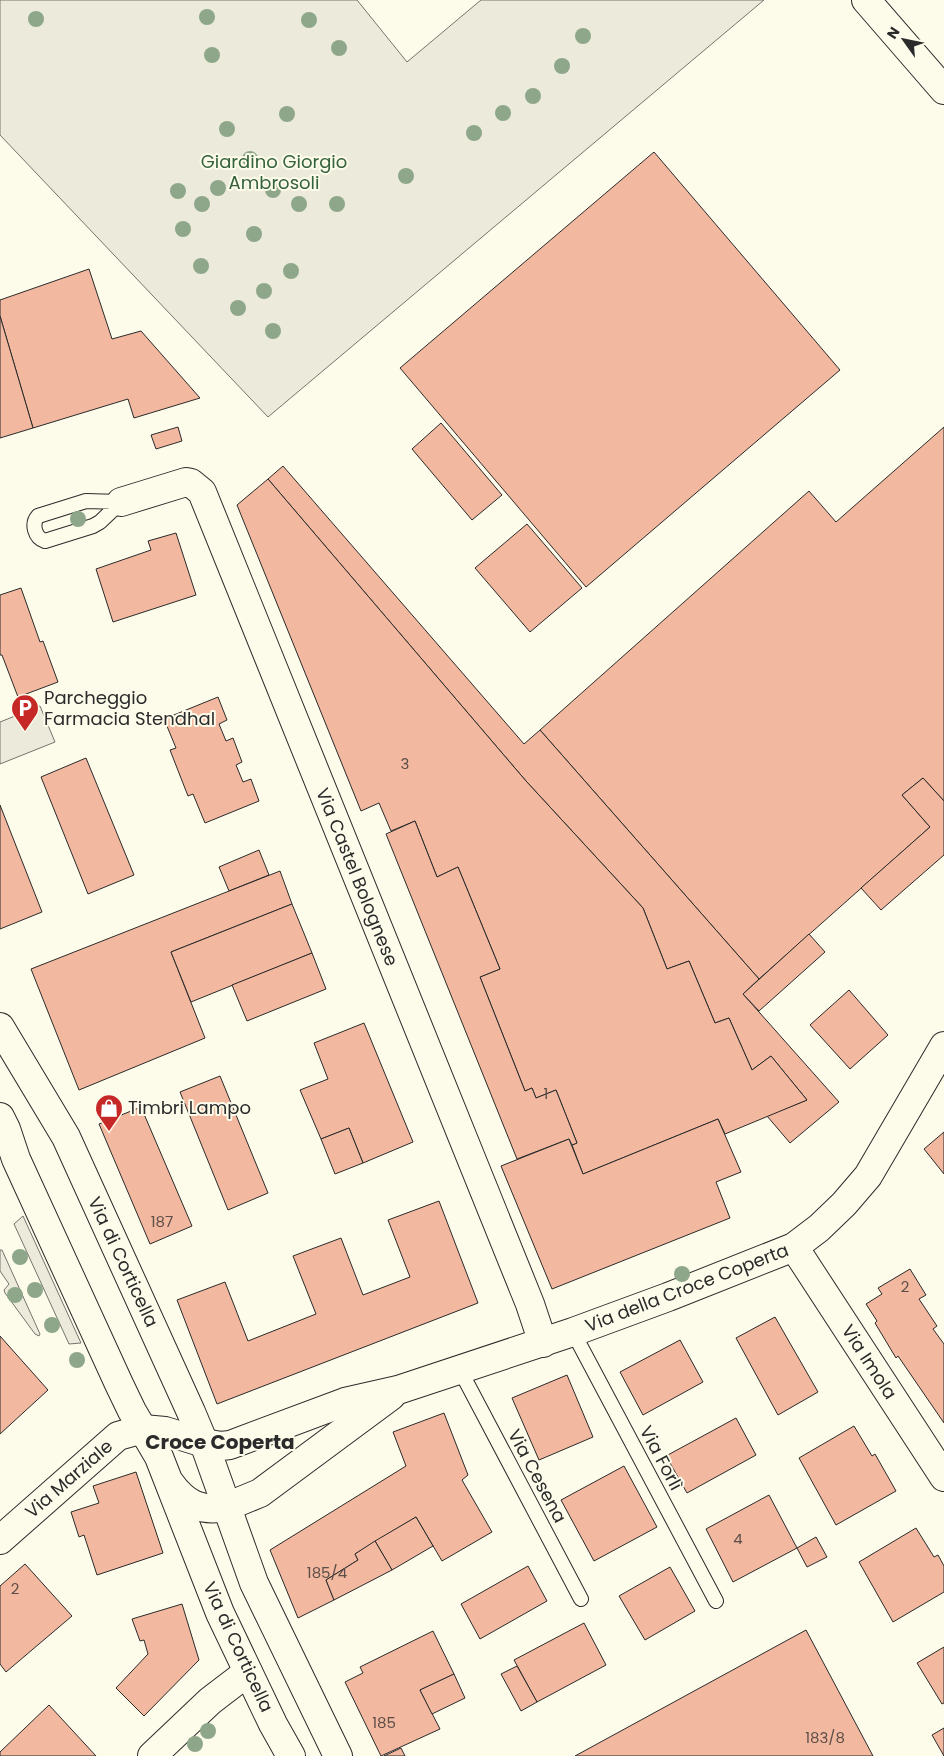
<svg xmlns="http://www.w3.org/2000/svg" width="944" height="1756" font-family="Poppins,sans-serif">
  <style>
    .green { fill: #ecebdb; stroke: #74746e }
    .parking { fill: #eceadb; stroke: #74746e }
    .building { fill: #f2b8a0; stroke: #2b2b2b }
    .lines { fill: none; stroke-linecap: round; stroke-linejoin: round }
    .lane-casing { stroke: #2b2b2b; stroke-width: 16 }
    .street-casing { stroke: #2b2b2b; stroke-width: 30 }
    .secondary-casing { stroke: #2b2b2b; stroke-width: 30 }
    .primary-casing { stroke: #2b2b2b; stroke-width: 30 }
    .lane { stroke: #fdfbea; stroke-width: 14 }
    .street { stroke: #fdfbea; stroke-width: 28 }
    .secondary { stroke: #fdfbea; stroke-width: 28 }
    .primary { stroke: #fdfbea; stroke-width: 28 }
    .tree { fill: #8ea78a }
    .labels { text-anchor: middle; stroke-width: 4; stroke-linejoin: round; paint-order: stroke }
    .number-label { font-size: 15px; fill: #5d4e48 }
    .park-label { font-size: 18px; fill: #34623c; stroke: #fdfbea }
    .poi-label { font-size: 18px; fill: #2b2b2b; stroke: #fdfbea; text-anchor: start }
    .street-label { font-size: 18px; fill: #2b2b2b; stroke: #fdfbea }
    .quarter-label { font-size: 20px; font-weight: bold; fill: #2b2b2b; stroke: #fdfbea }
  </style>
  <rect width="100%" height="100%" fill="#fdfbea"/>
  <g class="green">
    <polygon points="0,0 357,0 407,62 481,0 764,0 268,417 0,135"/>
    <polygon points="0,1250 2,1250 40,1334 39,1336 35,1334 5,1293 4,1290 9,1284 0,1271"/>
  </g>
  <g class="parking">
    <polygon points="40,706 55,742 0,764 0,722"/>
    <polygon points="23,1216 81,1343 69,1344 14,1224"/>
  </g>
  <g class="building">
    <polygon points="654,152 840,370 586,587 400,368"/>
    <polygon points="89,269 112,339 141,331 200,398 134,418 128,399 33,428 0,316 0,300"/>
    <polygon points="0,316 33,428 0,438"/>
    <polygon points="441,423 502,495 472,520 412,449"/>
    <polygon points="178,427 182,441 156,449 151,435"/>
    <polygon points="944,427 944,801 923,778 902,795 930,827 759,979 540,730 809,491 836,522"/>
    <polygon points="283,466 524,744 540,730 759,979 743,994 839,1102 790,1143 767,1116 807,1100 771,1056 752,1070 729,1018 715,1023 689,961 667,969 643,908 526,781 268,479"/>
    <polygon points="268,479 526,781 643,908 667,969 689,961 715,1023 729,1018 752,1070 771,1056 807,1100 725,1134 718,1119 583,1174 572,1145 577,1143 556,1090 536,1098 532,1088 525,1091 480,977 500,969 458,867 437,877 415,821 391,831 379,803 361,811 237,505"/>
    <polygon points="527,524 582,588 530,632 475,568"/>
    <polygon points="176,533 196,595 113,622 96,569 151,550 148,541"/>
    <polygon points="21,588 40,642 43,641 58,682 18,697 2,655 0,655 0,595"/>
    <polygon points="218,697 227,720 219,724 226,741 233,738 242,762 236,765 243,782 251,779 259,801 205,823 193,794 188,796 170,750 176,748 164,719"/>
    <polygon points="86,758 134,875 88,894 41,777"/>
    <polygon points="923,778 944,801 944,855 881,910 861,888 930,827 902,795"/>
    <polygon points="0,805 42,912 0,929"/>
    <polygon points="415,821 437,877 458,867 500,969 480,977 525,1091 532,1088 536,1098 556,1090 577,1143 572,1145 569,1139 517,1159 386,834"/>
    <polygon points="259,850 269,875 229,891 219,867"/>
    <polygon points="280,871 292,904 171,952 205,1038 79,1090 31,969"/>
    <polygon points="292,904 312,953 191,1002 171,952"/>
    <polygon points="809,934 825,952 759,1011 743,994"/>
    <polygon points="312,953 326,989 247,1021 232,985"/>
    <polygon points="849,990 888,1035 850,1069 810,1025"/>
    <polygon points="364,1023 413,1142 363,1163 349,1128 321,1139 300,1090 328,1079 314,1043"/>
    <polygon points="220,1076 268,1193 228,1210 180,1092"/>
    <polygon points="141,1107 192,1226 150,1244 99,1124"/>
    <polygon points="718,1119 741,1172 716,1182 730,1218 552,1289 501,1166 569,1139 583,1174"/>
    <polygon points="349,1128 363,1163 335,1174 321,1139"/>
    <polygon points="944,1132 944,1174 924,1149"/>
    <polygon points="439,1201 478,1303 217,1404 177,1300 225,1282 248,1341 316,1314 293,1256 341,1238 363,1295 410,1277 388,1220"/>
    <polygon points="910,1269 926,1295 919,1299 937,1326 933,1329 944,1344 944,1423 898,1356 896,1358 875,1323 877,1321 866,1304 882,1294 878,1288"/>
    <polygon points="775,1317 818,1392 778,1415 736,1338"/>
    <polygon points="0,1336 48,1390 0,1434"/>
    <polygon points="680,1340 703,1382 643,1415 620,1372"/>
    <polygon points="567,1375 593,1437 539,1460 512,1398"/>
    <polygon points="444,1413 468,1475 462,1480 492,1532 442,1561 416,1517 355,1554 358,1560 326,1580 334,1600 298,1618 270,1550 406,1466 393,1432"/>
    <polygon points="736,1418 756,1455 687,1493 666,1456"/>
    <polygon points="854,1426 872,1456 875,1454 896,1491 836,1525 799,1458"/>
    <polygon points="624,1466 657,1527 594,1561 561,1500"/>
    <polygon points="136,1472 163,1553 97,1575 84,1535 79,1537 71,1512 99,1503 93,1486"/>
    <polygon points="769,1495 797,1548 733,1582 706,1529"/>
    <polygon points="416,1517 433,1546 392,1570 375,1541"/>
    <polygon points="916,1528 934,1557 938,1555 944,1566 944,1592 893,1622 859,1562"/>
    <polygon points="816,1537 827,1557 807,1567 797,1548"/>
    <polygon points="375,1541 392,1570 334,1600 326,1580 358,1560 355,1554"/>
    <polygon points="25,1564 72,1616 6,1672 0,1664 0,1586"/>
    <polygon points="528,1566 547,1601 480,1639 461,1604"/>
    <polygon points="670,1567 695,1611 645,1640 619,1596"/>
    <polygon points="182,1604 199,1660 144,1716 116,1688 148,1654 144,1640 140,1641 132,1619"/>
    <polygon points="584,1623 606,1665 537,1702 514,1660"/>
    <polygon points="806,1630 873,1756 575,1756"/>
    <polygon points="433,1631 454,1674 420,1690 440,1729 381,1756 345,1682 363,1673 360,1667"/>
    <polygon points="944,1647 944,1703 942,1704 917,1663"/>
    <polygon points="517,1666 537,1702 521,1711 501,1674"/>
    <polygon points="454,1674 465,1698 432,1714 420,1690"/>
    <polygon points="49,1705 96,1756 0,1756 0,1752"/>
    <polygon points="944,1728 944,1756 932,1735"/>
    <polygon points="401,1748 405,1756 384,1756"/>
  </g>
  <g class="lines">
    <g class="lane-casing">
      <g id="lane">
        <path d="M86,501L121,502L100,522L93,526L45,541C35,538 31,524 38,516Z"/>
        <polyline points="573,1332 716,1601"/>
        <polyline points="460,1370 581,1599"/>
      </g>
    </g>
    <g class="street-casing">
      <g id="street">
        <polyline points="121,502 186,482 191,483 202,492 530,1304 543,1343"/>
        <polyline points="794,1247 944,1477"/>
        <polyline points="0,1540 118,1436 143,1429"/>
        <polyline points="152,1756 210,1701 248,1672"/>
      </g>
    </g>
    <g class="secondary-casing">
      <g id="secondary">
        <polyline points="866,0 944,90"/>
        <polyline points="204,1443 221,1446 230,1445 345,1402 398,1390 573,1332 668,1297 794,1247 819,1228 844,1204 868,1176 944,1046"/>
        <polyline points="226,1507 260,1493 391,1396"/>
      </g>
    </g>
    <g class="primary-casing">
      <g id="primary">
        <polyline points="0,1027 66,1137 191,1412 204,1443 254,1583 338,1756"/>
        <polyline points="0,1117 6,1129 16,1159 119,1384 132,1411 159,1457 220,1613 273,1724 291,1756"/>
        <polyline points="143,1429 165,1431 204,1443"/>
        <path d="M170,1483C185,1504 201,1512 226,1507"/>
      </g>
    </g>
    <use href="#lane" class="lane"/>
    <use href="#street" class="street"/>
    <use href="#secondary" class="secondary"/>
    <use href="#primary" class="primary"/>
  </g>
  <g class="tree">
    <circle cx="207" cy="17" r="8"/>
    <circle cx="36" cy="19" r="8"/>
    <circle cx="309" cy="20" r="8"/>
    <circle cx="583" cy="36" r="8"/>
    <circle cx="339" cy="48" r="8"/>
    <circle cx="212" cy="55" r="8"/>
    <circle cx="562" cy="66" r="8"/>
    <circle cx="533" cy="96" r="8"/>
    <circle cx="503" cy="113" r="8"/>
    <circle cx="287" cy="114" r="8"/>
    <circle cx="227" cy="129" r="8"/>
    <circle cx="474" cy="133" r="8"/>
    <circle cx="250" cy="159" r="8"/>
    <circle cx="406" cy="176" r="8"/>
    <circle cx="218" cy="188" r="8"/>
    <circle cx="273" cy="190" r="8"/>
    <circle cx="178" cy="191" r="8"/>
    <circle cx="202" cy="204" r="8"/>
    <circle cx="299" cy="204" r="8"/>
    <circle cx="337" cy="204" r="8"/>
    <circle cx="183" cy="229" r="8"/>
    <circle cx="254" cy="234" r="8"/>
    <circle cx="201" cy="266" r="8"/>
    <circle cx="291" cy="271" r="8"/>
    <circle cx="264" cy="291" r="8"/>
    <circle cx="238" cy="308" r="8"/>
    <circle cx="273" cy="331" r="8"/>
    <circle cx="78" cy="519" r="8"/>
    <circle cx="20" cy="1257" r="8"/>
    <circle cx="682" cy="1274" r="8"/>
    <circle cx="35" cy="1290" r="8"/>
    <circle cx="15" cy="1295" r="8"/>
    <circle cx="52" cy="1325" r="8"/>
    <circle cx="77" cy="1360" r="8"/>
    <circle cx="208" cy="1731" r="8"/>
    <circle cx="195" cy="1744" r="8"/>
  </g>
  <defs>
    <g id="parking-pin" transform="scale(1.4375)"><path d="M0 17L-7.5 6A9.5 9.5 0 1 1 7.5 6Z" fill="#c62828" stroke="#fdfbea"/><path d="M-3.5-5.5H1a3.5 3.5 0 0 1 0 7H-1V5.5H-3.5ZM-1-3.4V-.6H.8a1.4 1.4 0 0 0 0-2.8Z" fill="#fff"/></g>
    <g id="shop-pin" transform="scale(1.4375)"><path d="M0 17L-7.5 6A9.5 9.5 0 1 1 7.5 6Z" fill="#c62828" stroke="#fdfbea"/><path d="M-5-2.5h2.3a2.7 3.5 0 0 1 5.4 0H5L5.5 6h-11ZM-1.5-2.5h3a1.5 2.3 0 0 0-3 0Z" fill="#fff"/></g>
  </defs>
  <g fill-rule="evenodd">
    <use href="#parking-pin" x="25" y="708"/>
    <use href="#shop-pin" x="109" y="1108"/>
  </g>
  <g class="labels">
    <g class="number-label">
      <text x="405" y="769">3</text>
      <text x="546" y="1099">1</text>
      <text x="162" y="1227">187</text>
      <text x="905" y="1292">2</text>
      <text x="738" y="1544">4</text>
      <text x="327" y="1578">185/4</text>
      <text x="15" y="1594">2</text>
      <text x="384" y="1728">185</text>
      <text x="825" y="1743">183/8</text>
    </g>
    <g class="park-label">
      <text x="274" y="168">Giardino Giorgio<tspan x="274" dy="21">Ambrosoli</tspan></text>
    </g>
    <g class="poi-label">
      <text x="44" y="704">Parcheggio<tspan x="44" dy="21">Farmacia Stendhal</tspan></text>
      <text x="128" y="1114">Timbri Lampo</text>
    </g>
    <g class="street-label">
      <text transform="translate(357 877) rotate(68)" y="6">Via Castel Bolognese</text>
      <text transform="translate(123 1262) rotate(65)" y="6">Via di Corticella</text>
      <text transform="translate(687 1288) rotate(-21)" y="6">Via della Croce Coperta</text>
      <text transform="translate(869 1362) rotate(57)" y="6">Via Imola</text>
      <text transform="translate(661 1458) rotate(62)" y="6">Via Forlì</text>
      <text transform="translate(537 1476) rotate(62)" y="6">Via Cesena</text>
      <text transform="translate(69 1479) rotate(-41)" y="6">Via Marziale</text>
      <text transform="translate(238 1647) rotate(65)" y="6">Via di Corticella</text>
    </g>
    <g class="quarter-label">
      <text x="220" y="1449">Croce Coperta</text>
    </g>
  </g>
  <g transform="translate(904 40) rotate(303)" stroke="#fdfbea" stroke-width="4" paint-order="stroke">
  <path d="M0-4L9 19L0 12L-9 19Z" fill="#2b2b2b"/>
  <text y="-8" font-size="14" font-weight="bold" text-anchor="middle" fill="#2b2b2b">N</text>
  </g>
</svg>
